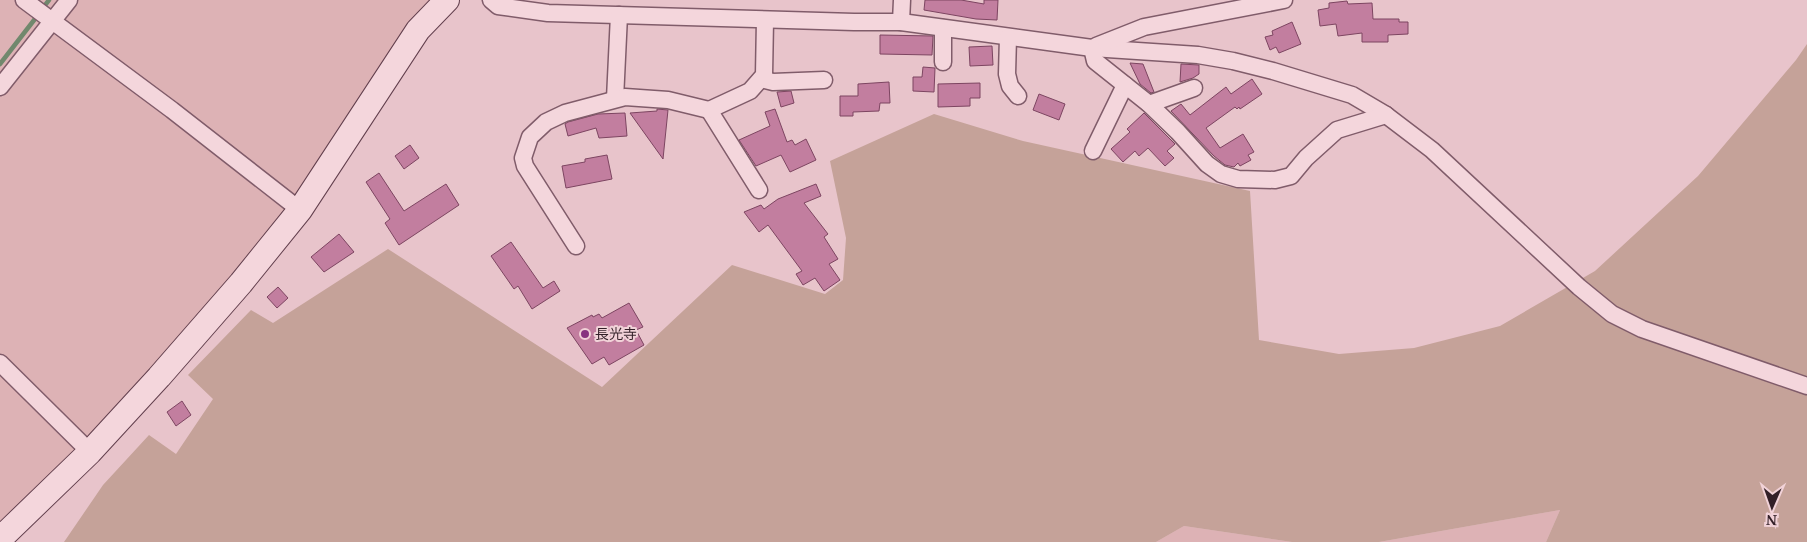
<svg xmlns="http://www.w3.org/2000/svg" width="1807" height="542" font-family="'Noto Serif','Noto Sans JP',serif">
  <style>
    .farmland { fill: #ddb2b5 }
    .green { fill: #c5a299 }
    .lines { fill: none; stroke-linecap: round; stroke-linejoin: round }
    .stream { stroke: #71886d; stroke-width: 4.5 }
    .building { fill: #c27e9f; stroke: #7d4561 }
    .street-casing { stroke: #805c6a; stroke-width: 19 }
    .secondary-casing { stroke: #623f4d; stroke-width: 26 }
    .street { stroke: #f4d6dc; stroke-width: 16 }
    .secondary { stroke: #f4d6dc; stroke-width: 24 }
    .poi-dot { fill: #883480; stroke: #f1d2d8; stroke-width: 2 }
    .labels { text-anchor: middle; stroke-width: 4; stroke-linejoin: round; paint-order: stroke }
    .poi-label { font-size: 14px; fill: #321f27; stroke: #f1d2d8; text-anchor: start }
  </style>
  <rect width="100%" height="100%" fill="#e8c4cb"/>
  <g class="farmland">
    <polygon points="0,0 440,0 256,262 0,530"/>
    <polygon points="1560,510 1546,542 1379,542"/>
    <polygon points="1184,526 1292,542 1156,542"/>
  </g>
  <polygon class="green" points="1807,44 1807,542 1546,542 1560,510 1379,542 1292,542 1184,526 1156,542 64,542 103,485 149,435 176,454 213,399 188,375 251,310 273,323 388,249 602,387 732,265 825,294 843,280 846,238 830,161 934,114 1023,141 1250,191 1259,340 1339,354 1414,348 1500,326 1595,271 1698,176 1796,60"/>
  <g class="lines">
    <g class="stream">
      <polyline points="42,9 49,0"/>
      <polyline points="0,64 38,15"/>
    </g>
  </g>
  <g class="building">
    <polygon points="925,0 961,0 984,4 984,0 998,0 997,20 976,19 924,10"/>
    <polygon points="1347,1 1348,4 1372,3 1373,19 1399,19 1399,22 1408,22 1408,34 1388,35 1388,42 1362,42 1362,33 1338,36 1336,24 1320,26 1318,10 1329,8 1329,3"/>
    <polygon points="1292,22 1301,44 1279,53 1276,47 1270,50 1265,37 1273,35 1272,31"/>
    <polygon points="880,35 933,36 932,55 880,54"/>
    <polygon points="992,46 993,65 970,66 969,47"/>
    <polygon points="1130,63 1143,64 1154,92 1151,93 1140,84"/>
    <polygon points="1181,64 1199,65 1199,74 1193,78 1180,82"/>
    <polygon points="923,67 935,68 934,92 913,91 913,77 922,77"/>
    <polygon points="1252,79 1262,94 1240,109 1239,107 1237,109 1235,107 1206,128 1220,148 1243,134 1254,152 1248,155 1251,160 1240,166 1238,163 1234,167 1225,165 1214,156 1171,111 1181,104 1190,115 1226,87 1231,94"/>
    <polygon points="889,82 890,103 880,103 879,111 853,112 853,116 840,116 840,96 858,96 858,84"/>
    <polygon points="980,83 980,98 970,98 970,106 938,107 938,84"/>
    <polygon points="791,91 794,103 781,107 777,92"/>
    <polygon points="1039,94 1065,104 1059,120 1033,110"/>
    <polygon points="657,109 668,110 663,159 630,113 657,111"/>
    <polygon points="775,109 787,142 792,140 795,145 806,139 816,160 790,172 781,155 756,166 739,140 770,126 765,112"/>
    <polygon points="625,113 627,136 599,138 596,128 568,136 565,124 568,122 598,114"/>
    <polygon points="1144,113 1175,144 1167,151 1174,158 1165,166 1148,148 1139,156 1135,151 1123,162 1111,149 1130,132 1127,129"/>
    <polygon points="410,145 419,158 404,169 395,156"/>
    <polygon points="607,155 612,179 566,188 562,166 585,162 585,159"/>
    <polygon points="379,173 404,211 446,184 459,205 399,245 385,223 390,219 366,182"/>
    <polygon points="816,184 821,196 804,203 828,234 824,237 838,259 829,264 840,280 824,291 815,278 803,285 796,274 802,271 768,225 759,232 744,212 761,205 764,209 778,199"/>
    <polygon points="339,234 354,252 324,272 311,257"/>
    <polygon points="511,242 543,288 554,281 560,291 532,309 518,286 514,289 491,256"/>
    <polygon points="278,287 288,298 277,308 267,297"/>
    <polygon points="629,303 643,327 636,330 644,345 609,365 604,357 592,364 567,328 592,315 593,317 599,314 602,318"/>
    <polygon points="182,401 191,415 176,426 167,412"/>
  </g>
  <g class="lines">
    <g class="street-casing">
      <g id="street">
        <polyline points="24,0 172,110 300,210"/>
        <polyline points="491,0 498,6 548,13 854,22 901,22 1092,48 1198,55 1233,61 1273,71 1352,95 1386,115 1432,150 1579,287 1612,314 1642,329 1807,386"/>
        <polyline points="901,22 902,0"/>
        <polyline points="1008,37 1007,74 1010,86 1018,96"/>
        <polyline points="1096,46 1144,27 1284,0"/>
        <polyline points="1092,48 1095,61 1149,104 1178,132 1207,164 1221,174 1238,179 1275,180 1291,176 1306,158 1337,130 1386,115"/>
        <polyline points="943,62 943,28"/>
        <polyline points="761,79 773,82 824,80"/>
        <polyline points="0,87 69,0"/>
        <polyline points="615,99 619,15"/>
        <polyline points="1149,104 1194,88"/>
        <polyline points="1093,151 1125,85"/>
        <polyline points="759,190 709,110 750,91 764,75 765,20"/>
        <polyline points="576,246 525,166 523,158 530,137 546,122 565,113 625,97 668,100 709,110"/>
        <polyline points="0,363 90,452"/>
      </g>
    </g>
    <g class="secondary-casing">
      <polyline id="secondary" points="0,539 90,452 159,377 241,283 300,210 418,30 447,0"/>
    </g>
    <use href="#street" class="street"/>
    <use href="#secondary" class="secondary"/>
  </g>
  <circle class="poi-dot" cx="585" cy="334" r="5"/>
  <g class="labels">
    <g class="poi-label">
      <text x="595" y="339">長光寺</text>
    </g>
  </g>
  <g transform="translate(1772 507) rotate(182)" stroke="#f1d2d8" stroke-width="4" paint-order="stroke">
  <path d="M0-4L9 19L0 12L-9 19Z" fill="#321f27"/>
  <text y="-8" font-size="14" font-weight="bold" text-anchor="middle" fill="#321f27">N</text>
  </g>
</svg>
